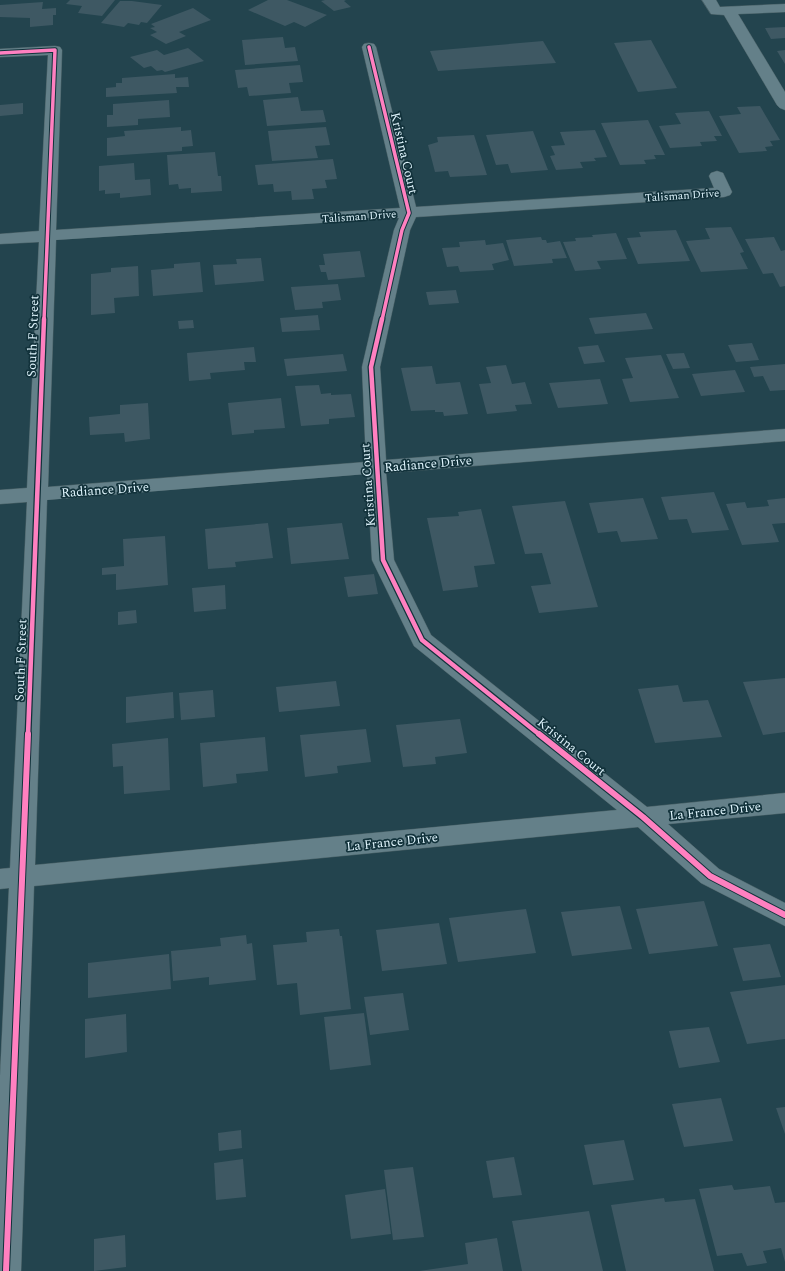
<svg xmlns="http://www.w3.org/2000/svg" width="785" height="1271" font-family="Spectral,serif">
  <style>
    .building { fill: #3e5863 }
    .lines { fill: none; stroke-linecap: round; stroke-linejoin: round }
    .minor-casing { stroke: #485f65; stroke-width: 1 }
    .minor { fill: #648089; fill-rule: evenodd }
    .cycleway-far2-casing { stroke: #12323b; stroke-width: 5.5 }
    .cycleway-far1-casing { stroke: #12323b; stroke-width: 7 }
    .cycleway-casing { stroke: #12323b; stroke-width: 8 }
    .cycleway-far2 { stroke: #ff80c0; stroke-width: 3.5 }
    .cycleway-far1 { stroke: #ff80c0; stroke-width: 4.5 }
    .cycleway { stroke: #ff80c0; stroke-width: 6 }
    .labels { text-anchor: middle; stroke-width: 3.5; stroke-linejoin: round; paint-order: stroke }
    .far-street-label { font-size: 11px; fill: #dff4fc; stroke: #12323b }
    .street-label { font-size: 13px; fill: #dff4fc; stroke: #12323b }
  </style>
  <rect width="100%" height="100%" fill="#23444e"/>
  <g class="building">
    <polygon points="70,0 115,0 102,16 78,13 82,6 66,4"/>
    <polygon points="268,0 287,0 327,15 305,27 294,22 285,26 248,10"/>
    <polygon points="325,0 346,0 344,1 351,7 334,11 321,1"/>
    <polygon points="120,1 132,1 162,5 147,23 141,22 139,25 128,23 124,27 101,23"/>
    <polygon points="43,2 42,9 56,8 56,15 53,15 53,25 30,27 30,18 0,17 0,5"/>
    <polygon points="193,8 211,20 179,32 186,36 166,44 150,35 157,32 150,28 155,27 151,24"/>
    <polygon points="785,27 785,38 771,39 765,28"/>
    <polygon points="283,37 285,48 295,47 298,61 245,65 242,40"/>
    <polygon points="651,40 677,88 638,92 614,43"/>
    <polygon points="543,41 556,63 438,71 430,51"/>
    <polygon points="188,48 204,61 165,72 162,70 157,71 151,66 144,68 130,57 157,50 164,55"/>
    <polygon points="785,50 785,64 777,51"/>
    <polygon points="300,65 303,82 289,83 291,93 249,96 247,87 238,88 235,70"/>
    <polygon points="175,74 175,78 188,77 189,87 176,87 177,93 106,97 106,88 116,87 116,83 122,83 122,78"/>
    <polygon points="298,97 301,111 323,110 326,122 267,126 263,100"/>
    <polygon points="169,100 170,117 138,119 138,125 107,127 107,115 113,115 113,104"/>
    <polygon points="23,103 23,114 0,116 0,105"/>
    <polygon points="760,106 780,140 770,141 773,146 765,147 767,151 739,153 719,116 741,114 737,107"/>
    <polygon points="709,111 722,136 714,136 717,141 700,142 702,146 670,148 659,126 681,124 675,113"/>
    <polygon points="648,120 665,155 654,155 656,159 644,160 646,164 620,165 601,123"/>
    <polygon points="181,127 181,131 191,130 193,146 182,147 182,151 107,156 107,138 125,136 124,131"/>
    <polygon points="326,127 330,145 315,146 318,158 272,161 268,131"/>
    <polygon points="595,130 607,157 594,158 596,161 580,162 583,168 556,170 550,156 555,155 551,146 565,145 560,132"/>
    <polygon points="533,131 548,170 511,173 508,164 496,165 486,135"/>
    <polygon points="474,135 487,175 450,177 448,171 435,172 428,145 438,142 437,137"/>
    <polygon points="215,152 218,176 221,176 222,191 191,193 191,188 179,189 178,184 169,185 167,155"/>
    <polygon points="333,159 337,179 325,180 327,188 312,189 314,199 292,200 291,191 274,192 273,184 258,185 255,165"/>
    <polygon points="134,163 135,180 150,179 151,195 120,198 120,193 105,194 105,190 99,191 99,166"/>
    <polygon points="731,227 744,252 740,253 748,269 701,272 686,241 710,239 705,228"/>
    <polygon points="676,230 690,261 638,264 627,238 641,237 639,232"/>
    <polygon points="616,233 627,259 597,261 601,269 575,271 563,242 576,241 575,238 593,237 592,235"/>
    <polygon points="541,237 542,240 546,240 547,243 560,241 567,258 552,259 553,263 514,266 506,240"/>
    <polygon points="774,237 781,251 785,250 785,286 780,287 773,273 763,274 745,239"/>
    <polygon points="485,240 486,245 503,243 509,260 492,264 494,270 460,272 458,266 447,267 442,248 460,247 459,242"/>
    <polygon points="360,251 365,277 328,280 326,272 321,272 319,265 325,265 323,254"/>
    <polygon points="261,258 264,281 215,285 213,265 237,264 236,259"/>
    <polygon points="200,262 203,292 153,296 151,270 174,268 174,264"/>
    <polygon points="138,266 139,296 114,298 115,313 91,315 91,274 111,272 111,268"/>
    <polygon points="338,284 341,300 322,302 323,308 295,310 291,287"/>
    <polygon points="456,290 459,303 429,305 426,292"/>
    <polygon points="646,313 653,329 595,334 589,318"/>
    <polygon points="318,315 320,330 282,332 280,318"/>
    <polygon points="193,320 194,328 179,329 178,321"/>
    <polygon points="752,343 759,360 736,362 728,345"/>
    <polygon points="598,345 605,362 584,364 578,347"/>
    <polygon points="254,347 256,362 244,362 245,370 210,373 211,379 189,381 187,353"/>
    <polygon points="684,353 690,368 673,369 666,354"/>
    <polygon points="343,354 347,371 287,376 284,359"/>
    <polygon points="661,355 679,398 630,402 622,379 633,378 625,358"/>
    <polygon points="785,364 785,390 770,391 763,376 754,377 750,367"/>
    <polygon points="506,365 512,384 525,382 532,404 515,405 517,411 487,414 479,384 491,383 486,367"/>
    <polygon points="432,366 436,384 460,382 468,414 444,416 443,412 435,412 435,410 411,411 401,368"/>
    <polygon points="735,370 745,392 701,396 692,374"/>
    <polygon points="600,379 608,404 558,408 549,383"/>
    <polygon points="319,385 321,394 331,393 331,395 351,394 355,417 329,419 329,424 301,426 295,386"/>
    <polygon points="281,398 285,428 254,430 254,433 232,435 228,403"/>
    <polygon points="148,403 150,439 125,442 124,433 90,435 89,417 120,414 120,405"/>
    <polygon points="714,492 729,530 692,533 687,519 669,520 661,497"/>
    <polygon points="643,498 658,539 621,542 617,531 598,533 589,503"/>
    <polygon points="785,498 785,523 772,524 779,542 742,545 726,504 745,502 747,508 769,506 767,500"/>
    <polygon points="565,501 598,607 539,613 531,586 551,584 542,553 525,554 512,506"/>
    <polygon points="481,509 495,564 474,566 478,587 443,591 427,518 459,516 458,512"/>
    <polygon points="268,523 273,558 235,562 236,567 208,569 205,529"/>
    <polygon points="342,523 349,559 291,564 287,528"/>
    <polygon points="165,536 168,585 116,590 116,574 102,575 102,568 124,566 123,539"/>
    <polygon points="374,574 378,594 348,597 344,577"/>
    <polygon points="225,585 226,609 194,612 192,588"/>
    <polygon points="136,610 137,623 118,625 118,612"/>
    <polygon points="785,678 785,732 763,735 743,682"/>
    <polygon points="336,681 340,706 279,712 276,687"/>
    <polygon points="678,685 683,702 708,700 722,737 655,743 638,689"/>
    <polygon points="213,690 215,717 181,720 179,693"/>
    <polygon points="173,692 174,718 126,723 126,697"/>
    <polygon points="460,719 467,753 435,757 436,764 403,767 396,725"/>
    <polygon points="366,729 371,762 337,766 338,773 305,777 300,735"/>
    <polygon points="265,737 268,771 236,774 237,783 203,787 200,743"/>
    <polygon points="168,738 170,790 124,794 123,766 113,767 112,744"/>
    <polygon points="704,901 718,946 649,954 636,909"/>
    <polygon points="620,906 632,949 572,956 561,912"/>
    <polygon points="526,909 536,953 458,962 449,918"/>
    <polygon points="439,923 447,964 382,971 376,930"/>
    <polygon points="339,929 340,936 342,936 351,1009 300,1015 297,983 277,985 273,945 307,942 306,932"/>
    <polygon points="246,935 247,944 252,943 256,980 209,985 209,977 173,981 171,951 221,946 220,938"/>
    <polygon points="770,944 781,977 743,981 733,948"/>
    <polygon points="169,954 171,989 88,998 88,963"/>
    <polygon points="785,985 785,1039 747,1044 730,992"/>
    <polygon points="403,993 409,1030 370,1035 364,997"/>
    <polygon points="364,1013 371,1065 330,1070 324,1017"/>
    <polygon points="126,1014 127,1052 85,1058 85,1019"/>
    <polygon points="709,1027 720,1062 679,1068 669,1031"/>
    <polygon points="721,1098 733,1141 684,1147 672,1104"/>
    <polygon points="785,1107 785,1134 776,1108"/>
    <polygon points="241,1130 242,1148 219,1151 218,1133"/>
    <polygon points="624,1140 634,1180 593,1185 584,1145"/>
    <polygon points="514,1157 522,1195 493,1198 486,1161"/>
    <polygon points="243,1159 246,1197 216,1200 214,1163"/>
    <polygon points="413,1167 424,1237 393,1240 384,1170"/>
    <polygon points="732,1185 734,1190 770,1186 775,1203 785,1202 785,1262 781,1248 763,1251 767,1263 747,1266 742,1253 717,1256 699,1189"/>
    <polygon points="385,1189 391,1234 351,1239 345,1195"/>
    <polygon points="664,1198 665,1202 695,1199 714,1271 626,1271 611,1205"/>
    <polygon points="589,1211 603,1271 522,1271 512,1221"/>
    <polygon points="125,1235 126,1267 94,1271 94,1239"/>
    <polygon points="497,1238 503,1271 419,1271 468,1264 465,1243"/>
  </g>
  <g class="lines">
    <g class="minor-casing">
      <g id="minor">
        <polygon points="702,0 716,0 720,7 785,4 785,12 738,14 785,92 785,110 780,108 777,105 724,15 711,14"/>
        <path d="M369,43L374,44L376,47L416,207L714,188L709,176L711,173L717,171L723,173L732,192L730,195L724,197L416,217L410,230L380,367L386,460L785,429V441L386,473L394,560L431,635L647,807L785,793V813L668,824L719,869L785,903V926L701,883L638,827L34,886L21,1271H0V1076L9,888L0,889V869L10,868L27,502L0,504V490L27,488L39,242L0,244V234L39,231L48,55L0,57V49L55,46L60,47L62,50L56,230L400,208L362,47L364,44ZM399,218L394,230L362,367L366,462L48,487L56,240ZM367,474L372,560L414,646L617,810L35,865L47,500Z"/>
      </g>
    </g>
    <use href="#minor" class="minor"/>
    <g class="cycleway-far2-casing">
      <g id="cycleway-far2">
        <polyline points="369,47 409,213 402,230 382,320"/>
        <polyline points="0,53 55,50 44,320"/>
      </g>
    </g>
    <g class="cycleway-far1-casing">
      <g id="cycleway-far1">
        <polyline points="382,319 371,367 383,560 422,640 540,735"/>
        <polyline points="28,735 44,319"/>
      </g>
    </g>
    <g class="cycleway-casing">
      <g id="cycleway">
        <polyline points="539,734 643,817 710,876 785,915"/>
        <polyline points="6,1271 28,734"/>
      </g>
    </g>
    <use href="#cycleway-far2" class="cycleway-far2"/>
    <use href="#cycleway-far1" class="cycleway-far1"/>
    <use href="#cycleway" class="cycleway"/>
  </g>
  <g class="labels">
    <g class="far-street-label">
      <text transform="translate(682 195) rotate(-4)" y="4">Talisman Drive</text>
      <text transform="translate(359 216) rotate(-4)" y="4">Talisman Drive</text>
    </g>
    <g class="street-label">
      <text transform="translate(405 153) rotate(77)" y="5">Kristina Court</text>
      <text transform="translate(32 336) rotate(-88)" y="5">South F Street</text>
      <text transform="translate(428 463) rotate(-5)" y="5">Radiance Drive</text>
      <text transform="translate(367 485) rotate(-94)" y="5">Kristina Court</text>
      <text transform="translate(105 489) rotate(-4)" y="5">Radiance Drive</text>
      <text transform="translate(20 660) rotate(-88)" y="5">South F Street</text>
      <text transform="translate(572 746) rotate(39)" y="5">Kristina Court</text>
      <text transform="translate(715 810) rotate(-6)" y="5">La France Drive</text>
      <text transform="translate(392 841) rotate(-6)" y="5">La France Drive</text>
    </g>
  </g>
</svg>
